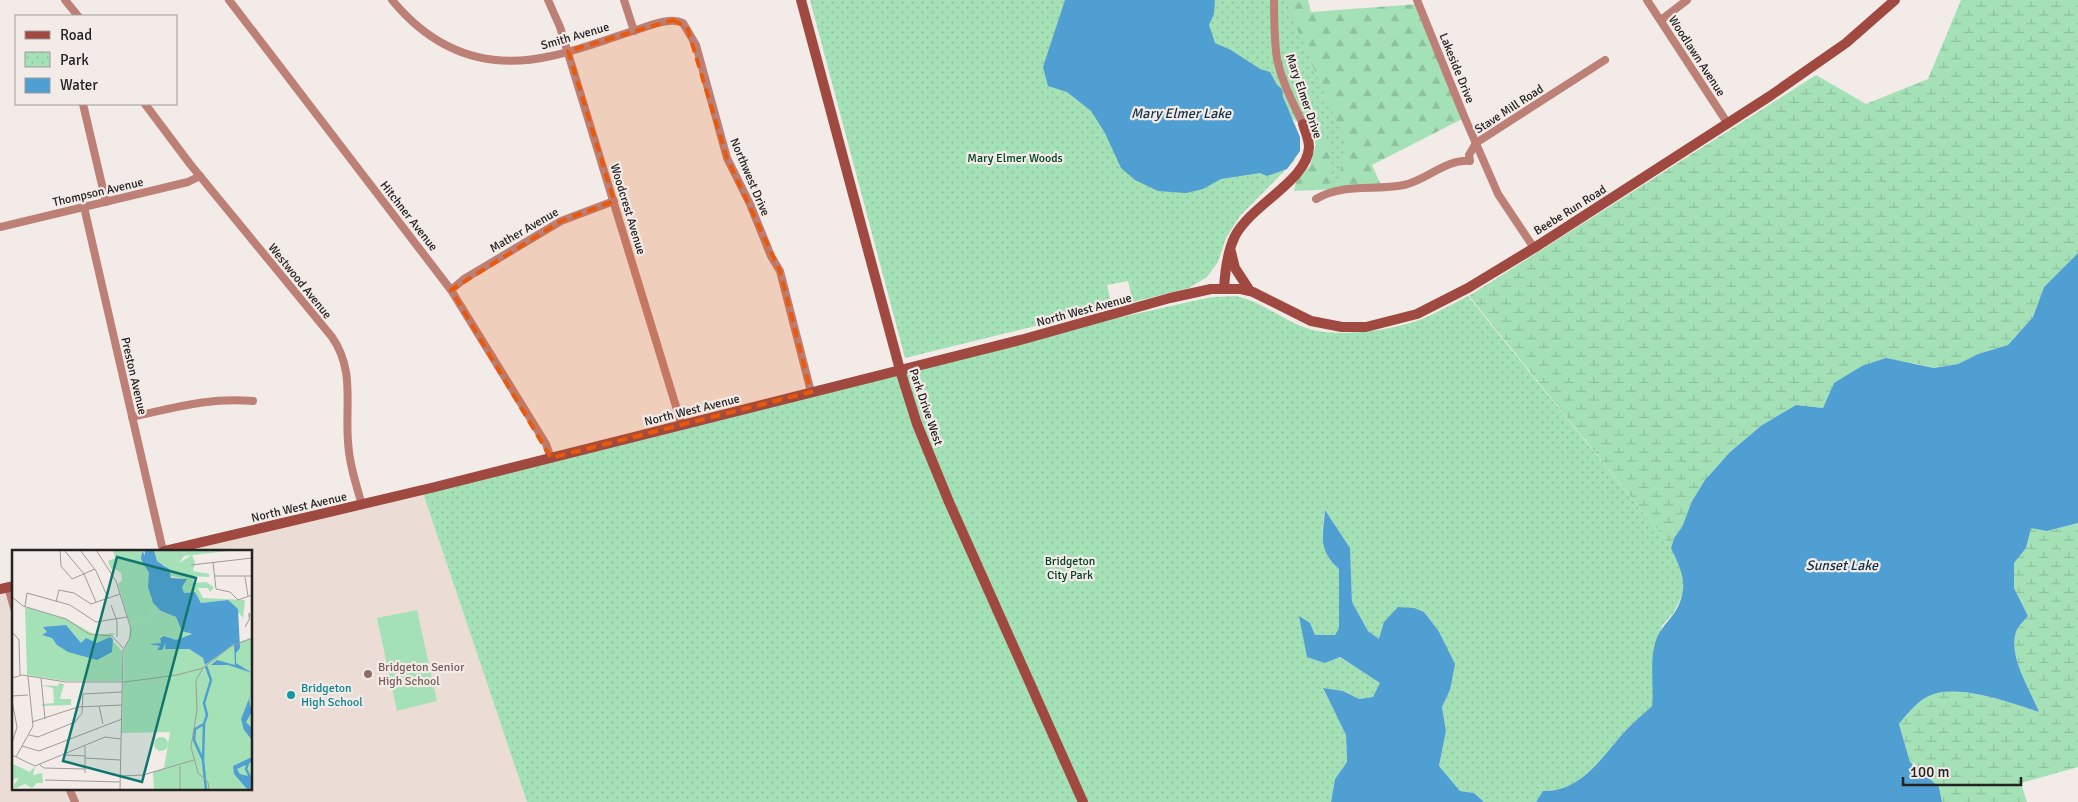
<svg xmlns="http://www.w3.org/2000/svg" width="2078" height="802" font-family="Signika,sans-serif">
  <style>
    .built { fill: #ebdcd6 }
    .grass { fill: #a5e1b7 }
    .forest { fill: url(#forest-firs) }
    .wetland { fill: url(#wetland-marsh) }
    .park { fill: url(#park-dots) }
    .water { fill: #509fd3 }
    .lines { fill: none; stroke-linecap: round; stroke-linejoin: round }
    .street { stroke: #bc8077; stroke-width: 8 }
    .secondary { stroke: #9f4940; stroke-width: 10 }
    .marked { fill: #e8590c; fill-opacity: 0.2; stroke: #e8590c; stroke-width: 4; stroke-dasharray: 10 6; stroke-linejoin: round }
    .education-dot { fill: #8d6e63; stroke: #f2ebe8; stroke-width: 2 }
    .culture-dot { fill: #0f9aa8; stroke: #f2ebe8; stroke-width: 2 }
    .labels { text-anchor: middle; stroke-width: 4.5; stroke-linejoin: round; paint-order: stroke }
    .street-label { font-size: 12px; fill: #252322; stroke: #f2ebe8 }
    .park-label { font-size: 12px; fill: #004221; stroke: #f2ebe8 }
    .education-label { font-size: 12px; fill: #785e54; stroke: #f2ebe8; text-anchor: start }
    .culture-label { font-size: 12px; fill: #0d838f; stroke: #f2ebe8; text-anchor: start }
    .water-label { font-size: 14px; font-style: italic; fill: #11334a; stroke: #f2ebe8 }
    .inset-river { fill: none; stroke: #509fd3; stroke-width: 2.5 }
    .inset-road { fill: none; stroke: #a09b99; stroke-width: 1 }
    .view { fill: #0f766e; fill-opacity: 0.15; stroke: #0f766e; stroke-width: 2.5 }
    .inset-edge { fill: none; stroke: #252322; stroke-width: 2.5 }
  </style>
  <defs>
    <pattern id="forest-firs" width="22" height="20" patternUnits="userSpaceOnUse" patternTransform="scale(1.25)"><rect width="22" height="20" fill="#a5e1b7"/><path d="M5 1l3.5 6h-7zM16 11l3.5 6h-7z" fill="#8ec19d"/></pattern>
    <pattern id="wetland-marsh" width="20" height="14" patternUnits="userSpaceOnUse" patternTransform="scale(1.25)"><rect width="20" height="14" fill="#a5e1b7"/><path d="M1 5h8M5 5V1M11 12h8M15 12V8" fill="none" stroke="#8ec19d"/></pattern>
    <pattern id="park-dots" width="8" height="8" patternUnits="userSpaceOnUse" patternTransform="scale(1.25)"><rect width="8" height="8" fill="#a5e1b7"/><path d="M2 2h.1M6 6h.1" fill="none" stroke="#8ec19d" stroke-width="1.8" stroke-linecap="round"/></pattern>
  </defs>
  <rect width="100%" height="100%" fill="#f2ebe8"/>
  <polygon class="built" points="422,490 527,802 0,802 0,589 14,586 14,788 251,788 251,551 164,551"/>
  <polygon class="grass" points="417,610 437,701 397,711 377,618"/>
  <polygon class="forest" points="1233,0 1308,0 1311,12 1418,4 1466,117 1372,165 1382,187 1294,191 1296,182 1310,166 1316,144 1288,69"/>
  <g class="wetland">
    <polygon points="1961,0 2078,0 2078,253 2044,287 2033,317 2008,345 1978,354 1958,364 1934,368 1914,363 1834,383 1823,408 1796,405 1762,425 1730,452 1705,480 1692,501 1682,527 1674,538 1671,547 1469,296 1816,75 1866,104 1928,79"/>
    <path d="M2078,523V767L2021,783L2027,802H1942L1939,787L1910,762L1899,724C1909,713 1919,699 1934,694C1963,685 2011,703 2039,712C2030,689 2008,656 2016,632C2018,626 2024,621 2028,616L2014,588V563L2026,548L2031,527L2047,531Z"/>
  </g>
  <g class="park">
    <polygon points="810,0 1285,0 1345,142 1339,181 1332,183 1329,145 1289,116 1298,151 1294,161 1240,216 1226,238 1218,262 1207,277 1189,288 1133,302 1128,281 1107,285 1112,307 905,358"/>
    <path d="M1236,296C1262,302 1282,319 1306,328C1339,339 1400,330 1431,315C1444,309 1456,302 1468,296L1671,547L1682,571L1684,592L1674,612L1662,626L1652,665L1654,685L1652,706C1641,716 1629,726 1619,738C1599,762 1578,792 1543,791L1536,802H1484L1474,793L1460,791L1439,766L1446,731L1442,707L1450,690L1438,630L1424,612L1379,639L1368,631L1352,602L1350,548L1325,510C1321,535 1319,551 1339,569V628L1335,635H1315L1310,623L1325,663L1339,657L1381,683L1374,697L1359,699L1343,691L1323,689L1346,734L1347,762L1335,779L1331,802H527L422,490L1024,339L1193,301L1213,297Z"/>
  </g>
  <g class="water">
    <polygon points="1065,0 1215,0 1214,14 1209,25 1215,43 1231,50 1260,69 1270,72 1277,85 1282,89 1283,97 1300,137 1300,151 1287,169 1267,176 1260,173 1221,179 1203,189 1186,193 1158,191 1135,180 1121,168 1105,133 1091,111 1067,92 1048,86 1043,67"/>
    <path d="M2078,253V523L2047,531L2031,528L2026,548L2014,563V588L2028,616C2024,621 2018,626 2016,632C2008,657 2030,689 2039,712C2011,703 1963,685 1934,694C1920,698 1908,713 1899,724L1910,762L1939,787L1942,802H1536L1543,791C1578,792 1599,762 1619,738C1629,726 1641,716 1652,706C1654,686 1650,667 1654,648C1657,631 1666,625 1675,612C1690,587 1682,571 1671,548L1674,538L1682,527L1692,501L1705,480L1730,452L1762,425L1796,405L1823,408L1834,383L1862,366L1886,358L1934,368L1958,364L1978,354L2008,345L2033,317L2044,287Z"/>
    <path d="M1325,510L1350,548L1352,602L1368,631L1379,639L1384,622L1398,607L1414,608L1424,612L1438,630L1455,664L1450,690L1442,707L1446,731L1439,766L1460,791L1474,793L1484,802H1331L1335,779L1347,762L1346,735L1323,688L1343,691L1359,699L1373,697L1380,683L1340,657L1325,663L1307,657L1299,616L1310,623L1315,635H1335L1339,628V569C1317,549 1323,536 1325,510Z"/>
  </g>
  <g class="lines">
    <g class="street">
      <polyline points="65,0 78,16"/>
      <polyline points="229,0 451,290 546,444 551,458"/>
      <path d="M392,0C434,51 486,71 551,56C581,50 610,38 639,29C651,25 671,17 683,23L696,45L727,158L750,204L771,256L780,271L811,392"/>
      <polyline points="548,0 560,27 682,426"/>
      <polyline points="624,0 634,31"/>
      <path d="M1274,0C1274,20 1274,39 1277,59C1282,82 1293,103 1303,124"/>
      <polyline points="1417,0 1464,116 1498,194 1534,248"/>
      <polyline points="1647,0 1728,124"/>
      <polyline points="1661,20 1687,0"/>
      <polyline points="83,104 106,202"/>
      <path d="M145,104L190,164L332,337C355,370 345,404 348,441C349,463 356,484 362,505"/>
      <path d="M1316,199C1343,183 1374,191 1404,185C1427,180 1445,159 1470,161L1469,155L1476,143L1605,60"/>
      <polyline points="84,207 163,551"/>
      <polyline points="0,227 188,182 200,176"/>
      <polyline points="451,290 464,279 561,221 614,201"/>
      <path d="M132,417C174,408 209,397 253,401"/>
      <polyline points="8,587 14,608"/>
      <polyline points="69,788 75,802"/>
    </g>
    <g class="secondary">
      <polyline points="801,0 900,370 917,424 949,502 1083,802"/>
      <polyline points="1231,252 1235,268 1250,291"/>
      <path d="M1224,289C1225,271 1227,252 1235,236C1252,204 1308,180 1309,147C1309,139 1305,131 1303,124"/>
      <polyline points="164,551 435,487 1024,339 1170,298 1211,289 1240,289 1253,292 1311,321 1342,327 1366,327 1417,314 1468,288 1534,248 1770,96 1846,43 1895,0"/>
      <polyline points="0,589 14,586"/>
    </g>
  </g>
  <path class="marked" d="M673,20L687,27L727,158L780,271L811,392L551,458L451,290L561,221L614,201L568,51Z"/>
  <circle class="education-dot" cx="368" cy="674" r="5"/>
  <circle class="culture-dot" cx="291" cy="695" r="5"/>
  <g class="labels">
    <g class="street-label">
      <text transform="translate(575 36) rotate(-16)" y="4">Smith Avenue</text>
      <text transform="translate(1697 56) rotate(57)" y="4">Woodlawn Avenue</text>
      <text transform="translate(1457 68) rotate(68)" y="4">Lakeside Drive</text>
      <text transform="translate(1304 96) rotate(71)" y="4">Mary Elmer Drive</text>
      <text transform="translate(1509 109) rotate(-33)" y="4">Stave Mill Road</text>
      <text transform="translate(750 177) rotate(67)" y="4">Northwest Drive</text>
      <text transform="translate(98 192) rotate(-13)" y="4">Thompson Avenue</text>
      <text transform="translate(628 209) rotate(73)" y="4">Woodcrest Avenue</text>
      <text transform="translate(1570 210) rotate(-32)" y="4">Beebe Run Road</text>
      <text transform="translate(409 216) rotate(52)" y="4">Hitchner Avenue</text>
      <text transform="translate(524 230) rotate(-30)" y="4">Mather Avenue</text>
      <text transform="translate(300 281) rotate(51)" y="4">Westwood Avenue</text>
      <text transform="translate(1084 310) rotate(-15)" y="4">North West Avenue</text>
      <text transform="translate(134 376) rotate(77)" y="4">Preston Avenue</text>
      <text transform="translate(926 407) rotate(71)" y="4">Park Drive West</text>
      <text transform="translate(692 410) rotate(-14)" y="4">North West Avenue</text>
      <text transform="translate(299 507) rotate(-13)" y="4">North West Avenue</text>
    </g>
    <g class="park-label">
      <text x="1015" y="162">Mary Elmer Woods</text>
      <text x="1070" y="565">Bridgeton<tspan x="1070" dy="14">City Park</tspan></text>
    </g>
    <g class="education-label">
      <text x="378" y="671">Bridgeton Senior<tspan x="378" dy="14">High School</tspan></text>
    </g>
    <g class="culture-label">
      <text x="301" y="692">Bridgeton<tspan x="301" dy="14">High School</tspan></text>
    </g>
    <g class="water-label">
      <text x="1181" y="118">Mary Elmer Lake</text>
      <text x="1842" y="570">Sunset Lake</text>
    </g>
  </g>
  <g transform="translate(12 550)">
    <rect width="240" height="240" fill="#f2ebe8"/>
    <path d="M142 194a7 7 0 1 1 14 0a7 7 0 1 1-14 0Z" fill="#a5e1b7"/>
    <path d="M161,0H225L172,6L167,13ZM47,133L52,134L48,149H59V155L30,156V154L42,153L41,138L29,135L46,136ZM1,214L18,222L23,216L21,225L30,223L31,233H25L20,238L13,234L4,238L1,237L7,227L0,230Z" fill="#a5e1b7"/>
    <path d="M101,0H133L134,5L130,1L129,4L137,23L139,49L149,61L118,74L106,34L110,30L109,23L102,18L99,19L96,11L103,8ZM142,0H161L167,13L180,5L183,12L181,21L197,24V27L181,26V33L194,32L202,37L198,42L196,38H186L191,48L233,50L231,68L216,50L189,53L183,42L172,43L170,37L174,29L156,25L154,16L145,11ZM240,140V240L222,224L228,170Z" fill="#a5e1b7"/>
    <path d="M13,57L53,68L83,85L100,83L104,84L97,87L110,101V131H54L15,125ZM149,61L164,67L170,79L180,86L164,90L152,86L148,87L149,93L136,94L148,96L146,100L154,93V99H177L191,108L193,115L220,94L240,88V142L232,171L240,186V210L223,216L222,219L240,240H142L141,222L152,218L158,182L110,183L112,100L117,91L118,74Z" fill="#a5e1b7"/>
    <path d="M133,0H142L145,11L157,19L159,28L175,29L170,37L172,43L183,42L189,53L216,50L226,59L228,98L224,103V113L240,123L216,115H199L205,110L223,115L222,94L193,115L191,108L177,99H153L154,93L150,100H145L148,96L136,94L149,93L148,88L152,86L164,90L180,84L170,81L164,67L149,61L141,53L136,37L137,23L129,9L130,1L133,5ZM54,75L69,93L74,88L85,93L98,87L101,89L100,102L85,110L56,102L45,95L40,88L30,85L35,82L31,77ZM240,141L237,150L240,162L234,172L240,178V190L232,180L229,169ZM240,207V212L225,219L228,224L240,227V240H236L222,224L221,216Z" fill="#509fd3"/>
    <path class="inset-river" d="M191,210L192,174M236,213L234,219L238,227M194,240L191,210L182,190L183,179L192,174L195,165L192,153L199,130L194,116"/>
    <path class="inset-road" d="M48,0L49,16L60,29L83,19M52,0L72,24L84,52M68,0L84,21L96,48M84,0L104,31L119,79L118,88L111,100L108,240M201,12L204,39L218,42L226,50L240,45M179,15L240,8M202,26H240M233,27L236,46M0,47L11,56L54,69L77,84L100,86L111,98M44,52L47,40L62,43L79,54L108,44M99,55L105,71V87M13,56L15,43L58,55L84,72L115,67M233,77L237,70L238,65L237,63V67M0,82L7,90L8,125M191,118L184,130L185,160L179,197L186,223L196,232L197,240M0,128L10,125L54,132H113L165,125L191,118L218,97L240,88M29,128L33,169M0,146L16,145M0,151L5,177L0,193M87,156L91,174M20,172L66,157L110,155M17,185L26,187L63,172L70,163L71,144L110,142M10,196L27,201L110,169M0,205L23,216L93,187L109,189M54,205L73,206M4,207L21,176L16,126M73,208L108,210M28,215L32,218L73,219M168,216V240M73,223V196M109,226L131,225L182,210M33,230L108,232"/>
    <path class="view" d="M105,7L184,28L130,232L51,211Z"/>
    <rect width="240" height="240" class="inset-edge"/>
  </g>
  <rect x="15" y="15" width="162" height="90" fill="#f2ebe8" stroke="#a09b99"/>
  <rect x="25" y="31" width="25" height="8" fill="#9f4940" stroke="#a09b99"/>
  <text x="60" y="40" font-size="15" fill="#252322">Road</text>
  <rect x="25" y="52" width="25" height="15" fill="url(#park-dots)" stroke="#a09b99"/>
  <text x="60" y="65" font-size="15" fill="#252322">Park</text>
  <rect x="25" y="78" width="25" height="15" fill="#509fd3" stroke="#a09b99"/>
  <text x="60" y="90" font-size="15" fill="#252322">Water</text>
  <path d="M1903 777v8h118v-8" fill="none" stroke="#252322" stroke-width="2.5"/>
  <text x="1910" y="777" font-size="15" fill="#252322" stroke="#f2ebe8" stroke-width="4" paint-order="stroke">100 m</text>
</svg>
